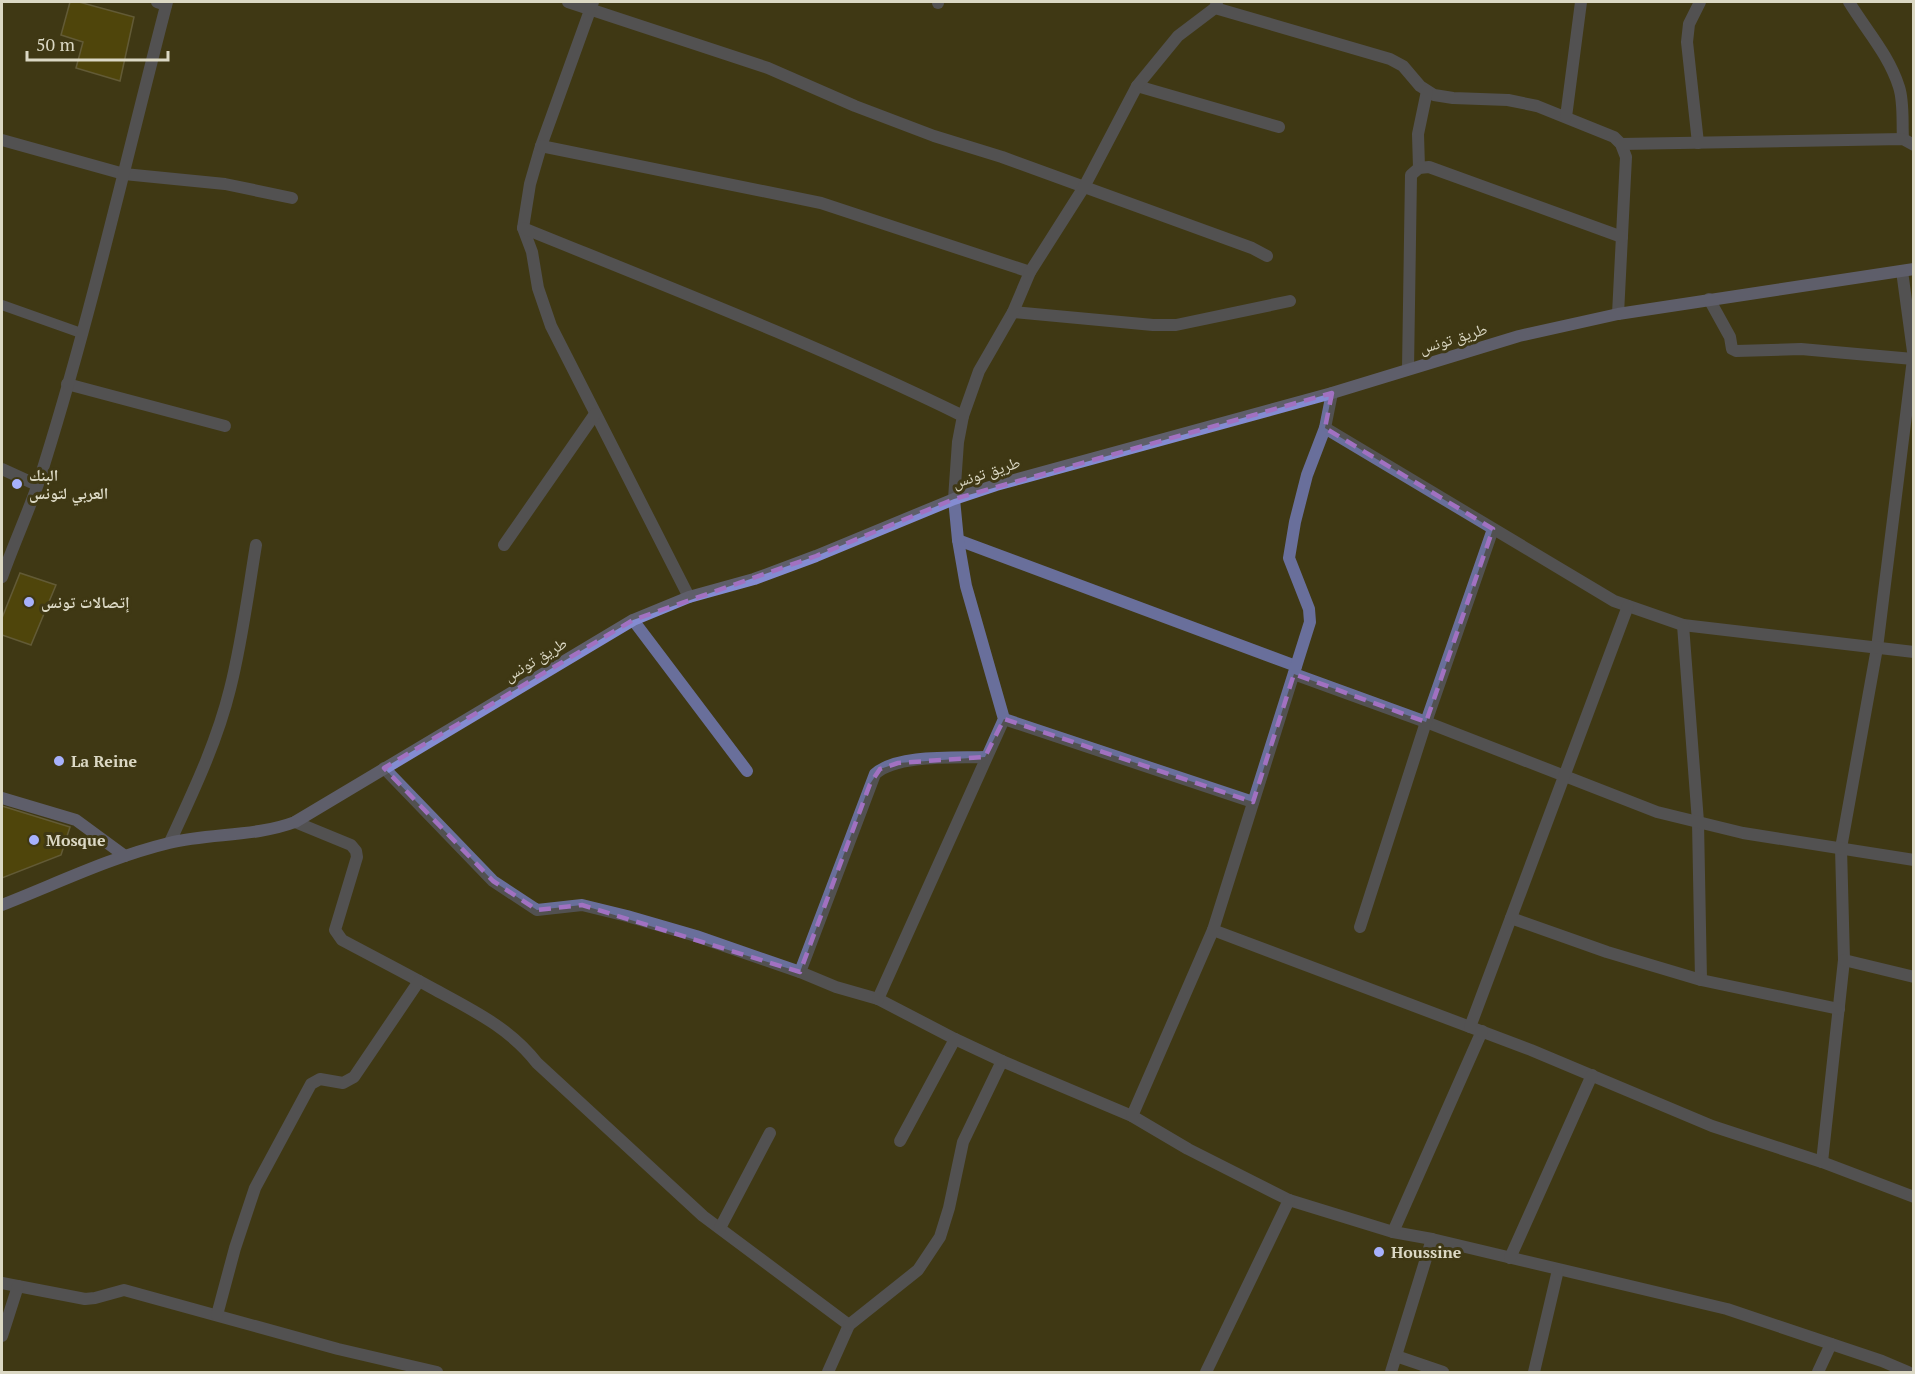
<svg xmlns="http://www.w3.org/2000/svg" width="1915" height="1374" font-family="'PT Serif','Noto Naskh Arabic',serif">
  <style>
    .building { fill: #635500; stroke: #8c845f; stroke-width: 1.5 }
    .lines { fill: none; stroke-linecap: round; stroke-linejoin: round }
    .service { stroke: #696f9b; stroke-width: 10 }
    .minor { stroke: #696f9b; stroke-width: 12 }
    .tertiary { stroke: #696f9b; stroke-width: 12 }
    .secondary { stroke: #848cd2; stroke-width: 12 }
    .marked { fill: none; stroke: #a171c1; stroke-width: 4.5; stroke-dasharray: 12 8; stroke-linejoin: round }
    .poi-dot { fill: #a7b1fc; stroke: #3f3814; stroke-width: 2 }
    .labels { text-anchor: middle; stroke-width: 6; stroke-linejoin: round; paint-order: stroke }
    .street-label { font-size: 16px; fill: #dbd8c4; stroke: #3f3814 }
    .poi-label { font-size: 16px; font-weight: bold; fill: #dbd8c4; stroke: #3f3814; text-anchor: start }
  </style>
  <rect width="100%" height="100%" fill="#3f3814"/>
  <g class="building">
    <polygon points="70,2 79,2 134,17 120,81 76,68 83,42 61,35"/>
    <polygon points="20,573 56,585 31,645 2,635 2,618"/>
    <polygon points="2,806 70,827 61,855 2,878"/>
  </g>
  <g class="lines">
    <polyline class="service" points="2,305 81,333"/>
    <g class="minor">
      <polyline points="157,2 166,5"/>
      <polyline points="568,2 768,68 855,106 934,136 1002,157 1252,248 1267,256"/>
      <polyline points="593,2 541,146 530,184 523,228 532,252 538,288 551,326 689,597"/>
      <path d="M1849,2C1866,30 1889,55 1899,87C1904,102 1902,123 1903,139"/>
      <polyline points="938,3 938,2"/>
      <polyline points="1215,8 1390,59 1403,66 1420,86 1434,95 1453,98 1508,100 1537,106 1614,137 1621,144 1626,157 1618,314"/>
      <polyline points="1137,86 1279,127"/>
      <polyline points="1566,117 1581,2"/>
      <polyline points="2,140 124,174 225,184 292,198"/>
      <polyline points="1698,143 1687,42 1689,24 1700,2"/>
      <polyline points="1621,144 1903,139 1914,145"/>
      <polyline points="541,146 821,203 1030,272"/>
      <polyline points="1419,168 1418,134 1427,91"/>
      <path d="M523,228C671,288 820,346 963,416"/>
      <polyline points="1902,271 1914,359"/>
      <polyline points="1709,299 1730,337 1732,349 1736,351 1801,349 1913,359 1877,648 1841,848 1844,960 1822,1162"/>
      <polyline points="1013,312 1153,325 1176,325 1290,301"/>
      <polyline points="1408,369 1411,175 1419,168 1429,167 1622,237"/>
      <polyline points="67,384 225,426"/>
      <polyline points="1325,428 1614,601 1683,625 1914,652"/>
      <polyline points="2,469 37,485"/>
      <polyline points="958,540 1296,666"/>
      <polyline points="504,545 595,414"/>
      <polyline points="633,620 747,771"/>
      <polyline points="1683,625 1698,822 1701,980"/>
      <polyline points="1294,674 1426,722 1657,812 1743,833 1914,860"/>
      <polyline points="1004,719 1253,802"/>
      <polyline points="384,768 493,881 537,910 582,905 627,916 696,936 800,972 836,987 878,999 955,1039 1002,1061 1132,1116 1188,1149 1289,1200 1393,1232 1432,1239 1727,1309 1882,1361 1908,1372"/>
      <path d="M295,822L351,845L356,851L357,857L335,930L342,940C372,956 403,972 432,988C472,1010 509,1027 537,1063L703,1216L849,1325L828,1372"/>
      <path d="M170,842C193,792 217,742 230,689C242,642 248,593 256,545"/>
      <polyline points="1511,918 1607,952 1701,980 1839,1009"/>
      <polyline points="1360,927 1426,722 1493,529"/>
      <polyline points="1213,930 1531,1050 1712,1126 1822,1162 1914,1197"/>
      <polyline points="1844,960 1914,977"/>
      <path d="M800,972L875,774C897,754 956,758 985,757"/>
      <polyline points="878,999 1004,719 966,586 958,540 954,499 958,442 963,416 979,371 1013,312 1030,272 1084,187 1137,86 1178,36 1215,8 1217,2"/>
      <polyline points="1470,1027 1628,606"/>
      <polyline points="1132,1116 1213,930 1310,622 1309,609 1289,558 1295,522 1307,475 1325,428 1332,393"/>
      <polyline points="900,1141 955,1039"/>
      <polyline points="720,1228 770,1133"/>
      <polyline points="1393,1232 1482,1031"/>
      <polyline points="1510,1258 1592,1075"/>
      <polyline points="2,1283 85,1299 95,1298 124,1290 338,1349 437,1372"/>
      <polyline points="217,1315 235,1248 255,1188 311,1084 320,1079 343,1083 354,1077 419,981"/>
      <polyline points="849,1325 918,1270 940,1237 949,1208 963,1142 1002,1061"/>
      <polyline points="2,1336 18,1286"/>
      <polyline points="1396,1356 1443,1372"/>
      <polyline points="1206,1372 1289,1200"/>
      <polyline points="1391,1372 1432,1239"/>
      <polyline points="1534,1372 1558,1270"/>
      <polyline points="1818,1372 1831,1344"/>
    </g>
    <path class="tertiary" d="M2,577C13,546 27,515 38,484C89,325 125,163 167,2"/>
    <g class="secondary">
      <polyline points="2,798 76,820 125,856"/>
      <path d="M2,905C56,884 111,857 169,843C210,833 255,837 295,822L633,620L689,597L754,579L816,556L954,499L996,485L1332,393L1519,336L1618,314L1914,269"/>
    </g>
  </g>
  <path d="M0 0H1915V1374H0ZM1332,393L1325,428L1493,529L1426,722L1294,674L1253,802L1004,719L985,757L898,763L880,769L870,784L800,972L582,905L537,910L493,881L384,768L633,620L816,556L954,499Z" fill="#3f3814" fill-opacity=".55" fill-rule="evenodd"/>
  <path class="marked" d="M1332,393L1325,428L1493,529L1426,722L1294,674L1253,802L1004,719L985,757L898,763L880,769L870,784L800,972L582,905L537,910L493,881L384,768L633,620L816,556L954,499Z"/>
  <g class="poi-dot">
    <circle cx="17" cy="484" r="6"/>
    <circle cx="29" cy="602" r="6"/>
    <circle cx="59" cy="761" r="6"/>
    <circle cx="34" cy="840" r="6"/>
    <circle cx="1379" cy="1252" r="6"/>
  </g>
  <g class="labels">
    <g class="street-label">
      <text transform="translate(1453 338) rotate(-17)" y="6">طريق تونس</text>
      <text transform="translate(986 472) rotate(-18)" y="6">طريق تونس</text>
      <text transform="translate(535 659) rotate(-31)" y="6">طريق تونس</text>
    </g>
    <g class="poi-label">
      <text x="29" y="481">البنك<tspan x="29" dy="18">العربي لتونس</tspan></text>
      <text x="41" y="608">إتصالات تونس</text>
      <text x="71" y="767">La Reine</text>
      <text x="46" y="846">Mosque</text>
      <text x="1391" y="1258">Houssine</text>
    </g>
  </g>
  <rect width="1915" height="1374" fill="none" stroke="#dbd8c4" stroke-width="6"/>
  <path d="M27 51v9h141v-9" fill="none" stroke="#dbd8c4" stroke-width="3"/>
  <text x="36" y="51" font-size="18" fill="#dbd8c4" stroke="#3f3814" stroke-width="4.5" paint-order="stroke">50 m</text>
</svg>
